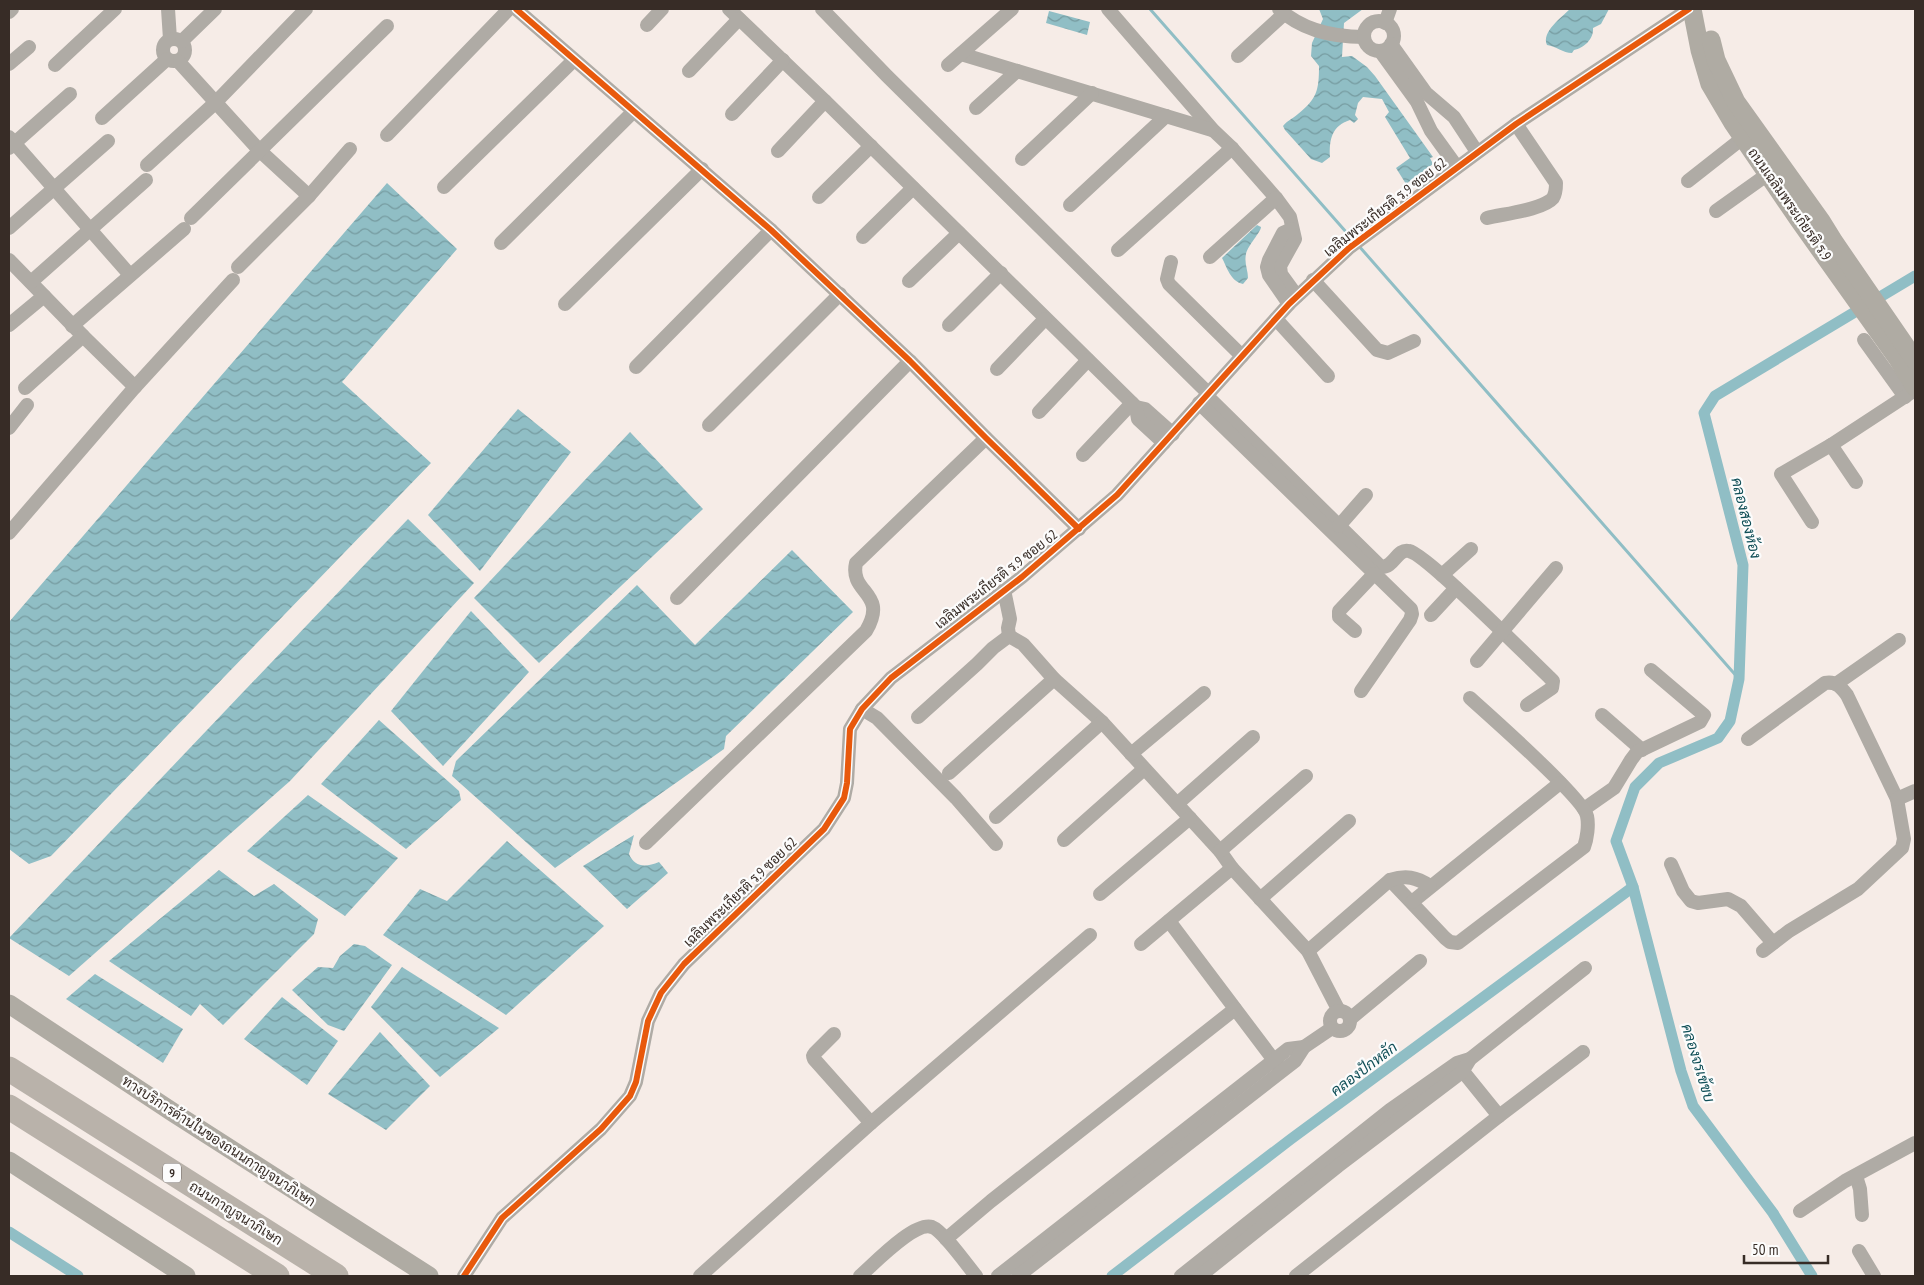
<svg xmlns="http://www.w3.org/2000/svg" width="1924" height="1285" font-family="'PT Sans Narrow',Sarabun,sans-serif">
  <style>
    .water { fill: url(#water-waves) }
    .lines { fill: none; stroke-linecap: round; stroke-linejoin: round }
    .stream { stroke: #90bec5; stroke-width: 3 }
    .canal { stroke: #90bec5; stroke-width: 11 }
    .street { stroke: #afaba5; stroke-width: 14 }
    .secondary { stroke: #afaba3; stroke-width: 19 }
    .highway { stroke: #b9b2aa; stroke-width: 25 }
    .cycleway-casing { stroke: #fcfcfc; stroke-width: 9 }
    .cycleway { stroke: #e8590c; stroke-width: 6 }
    .labels { text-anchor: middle; stroke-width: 4.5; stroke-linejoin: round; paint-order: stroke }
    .shield { fill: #fcfcfc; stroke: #726a66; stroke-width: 1 }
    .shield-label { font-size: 12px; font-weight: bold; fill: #372c26 }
    .street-label { font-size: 14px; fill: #372c26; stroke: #fcfcfc }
    .water-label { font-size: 15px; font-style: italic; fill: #104f57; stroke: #fcfcfc }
  </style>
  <defs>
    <pattern id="water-waves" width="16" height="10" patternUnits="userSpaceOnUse" patternTransform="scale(1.25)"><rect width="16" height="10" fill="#90bec5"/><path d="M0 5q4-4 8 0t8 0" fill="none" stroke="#769ba0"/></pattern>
  </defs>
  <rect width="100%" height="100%" fill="#f6ece7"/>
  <g class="water">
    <path d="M1319,9H1363L1344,23L1342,57L1352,56L1367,67L1375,76L1433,157L1430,158L1433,164L1406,184L1396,168L1410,158L1385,117L1389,112L1382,99L1363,97L1358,103L1355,115L1358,119L1354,123L1350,120C1332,126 1329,139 1330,157L1322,163L1311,159L1285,130L1283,126C1288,120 1292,119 1298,114C1317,99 1319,90 1319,66L1311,56L1312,43L1323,19Z"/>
    <path d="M1570,9H1609L1601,24L1593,28C1594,39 1584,48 1574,50L1572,53C1563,53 1556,46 1547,45C1541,32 1562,17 1570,9Z"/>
    <polygon points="1049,11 1090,22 1087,35 1046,23"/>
    <polygon points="387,183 457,249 342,382 431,463 51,856 29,864 9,849 9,622"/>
    <path d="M1257,225L1261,227C1261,232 1248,245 1246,254C1244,263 1248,270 1248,278L1243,284C1230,281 1227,267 1222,258Z"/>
    <polygon points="518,409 571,452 480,571 428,515"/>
    <polygon points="630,432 703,509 539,663 474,598"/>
    <polygon points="408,519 474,583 290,781 69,976 9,938"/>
    <polygon points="792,550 853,612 726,736 724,749 555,868 452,776 456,761 637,585 695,645"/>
    <polygon points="471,611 529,672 443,766 391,711"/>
    <polygon points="379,720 459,791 461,800 406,849 321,784"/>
    <polygon points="308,795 398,858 345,916 247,851"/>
    <path d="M634,835L629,854C635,868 646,867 659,862L668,873L627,909L583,866Z"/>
    <polygon points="507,841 604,926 506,1015 383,935 420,889 447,901"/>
    <polygon points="219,870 254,896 274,884 318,919 314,934 223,1025 200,1004 191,1016 109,961"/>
    <polygon points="354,944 365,946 392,965 344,1031 328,1025 292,990 318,967 333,968 340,956"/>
    <polygon points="402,967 499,1028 440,1077 371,1007"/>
    <polygon points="95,974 183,1029 163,1063 66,999"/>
    <polygon points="282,997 338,1041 307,1085 244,1039"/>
    <polygon points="380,1032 430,1086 386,1130 328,1094"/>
  </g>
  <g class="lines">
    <g class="stream">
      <polyline points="1150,9 1354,241"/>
      <polyline points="1358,245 1739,679"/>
    </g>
    <g class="canal">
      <polyline points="9,1232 78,1276"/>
      <polyline points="1112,1276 1291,1139 1633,887"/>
      <polyline points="1812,1276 1773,1213 1693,1106 1681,1071 1633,887 1616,841 1635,787 1659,763 1718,738 1730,721 1739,679 1743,565 1704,413 1715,396 1915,276"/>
    </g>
    <g class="street">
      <polyline points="168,9 170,39"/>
      <polyline points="516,9 771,230 910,361 986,438 1079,529"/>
      <polyline points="729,9 825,101 1132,403 1136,407 1145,409 1173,434"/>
      <polyline points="822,9 887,76 1208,393"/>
      <polyline points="1108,9 1213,130 1232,148 1276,198 1290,217 1295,239 1280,266 1281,274 1297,296"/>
      <path d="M1279,9C1302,30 1334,37 1364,37"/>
      <polyline points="9,12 12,9"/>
      <circle cx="1379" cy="36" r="15"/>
      <polyline points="1385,23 1390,9"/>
      <polyline points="647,25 662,9"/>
      <circle cx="174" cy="50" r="11"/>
      <polyline points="182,41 215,9"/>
      <polyline points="1391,44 1426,93 1454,117 1477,152"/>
      <polyline points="1380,51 1417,102 1431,131 1457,167"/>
      <polyline points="961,54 1212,130"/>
      <polyline points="1238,56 1284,14"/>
      <polyline points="178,61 259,150 309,196"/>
      <polyline points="9,64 29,47"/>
      <polyline points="55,65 115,9"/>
      <polyline points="948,65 1012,9"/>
      <polyline points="689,71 739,19"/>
      <polyline points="976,108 1017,71"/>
      <polyline points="732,114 783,60"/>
      <polyline points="102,118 167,59"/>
      <polyline points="387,135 509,9"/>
      <polyline points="9,137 130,275"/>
      <polyline points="9,148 70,94"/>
      <polyline points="778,151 825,101"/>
      <polyline points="1022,159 1092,93"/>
      <polyline points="147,165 215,103 306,9"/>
      <polyline points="1688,181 1744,137"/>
      <polyline points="444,187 574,60"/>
      <polyline points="819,197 871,146"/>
      <polyline points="1070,205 1166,116"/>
      <polyline points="1716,211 1768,174"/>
      <polyline points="191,218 387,26"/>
      <path d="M1487,218C1502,214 1543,210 1553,198C1556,193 1556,188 1556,183L1516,124"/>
      <polyline points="9,228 108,141"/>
      <polyline points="863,237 913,188"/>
      <polyline points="501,243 633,112"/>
      <polyline points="1118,250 1232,148"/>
      <polyline points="1210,257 1276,198"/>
      <polyline points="9,260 83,336 135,387"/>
      <polyline points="1171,262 1167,279 1169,284 1242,356"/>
      <polyline points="238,267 309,196 350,149"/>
      <polyline points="1313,280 1377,350 1388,353 1414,341"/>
      <polyline points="909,281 959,233"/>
      <polyline points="31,282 146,180"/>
      <polyline points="565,304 702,169"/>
      <polyline points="1289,304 1269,275 1267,267 1269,260 1283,233 1292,229"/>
      <polyline points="1276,319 1328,376"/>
      <polyline points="9,325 44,296"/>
      <polyline points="949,325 1001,273"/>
      <polyline points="72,326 184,229"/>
      <polyline points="1864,340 1905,397"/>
      <polyline points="636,367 771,230"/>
      <polyline points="997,369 1045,319"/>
      <polyline points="25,388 83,336"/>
      <path d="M1206,395L1381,567C1394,568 1397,548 1409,551C1426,554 1529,658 1549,677L1553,681L1552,688L1527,705"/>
      <polyline points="1199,403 1411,609 1412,614 1410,620 1361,691"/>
      <polyline points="1136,407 1138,419 1164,443"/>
      <polyline points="1039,412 1088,360"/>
      <polyline points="709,425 840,294"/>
      <polyline points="9,428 27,405"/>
      <polyline points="1831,445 1856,482"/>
      <polyline points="1083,455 1132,403"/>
      <polyline points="1812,522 1781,474 1831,445 1915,390"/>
      <polyline points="1339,526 1366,495"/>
      <polyline points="9,533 135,387 233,280"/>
      <polyline points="1442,575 1471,549"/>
      <polyline points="1004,590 1010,619 1008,628 1009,636"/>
      <polyline points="677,598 910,361"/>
      <polyline points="1431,615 1456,588"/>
      <polyline points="1355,631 1339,617 1339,611 1374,574"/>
      <polyline points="1477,661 1556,568"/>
      <polyline points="1836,684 1899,640"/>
      <polyline points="862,709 877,718 956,798 996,844"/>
      <polyline points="1602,715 1642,750"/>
      <polyline points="918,717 977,664 993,648 1009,636 1023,644 1054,679 1102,722 1220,851 1232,868 1308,951 1339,1011"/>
      <path d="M1748,739L1825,683C1836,681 1841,687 1847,695L1897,799L1904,839L1902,848L1858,889L1789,931L1763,951"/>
      <polyline points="1131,754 1204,693"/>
      <polyline points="949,773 1054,679"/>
      <polyline points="1897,799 1915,791"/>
      <polyline points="1177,804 1253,737"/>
      <polyline points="1584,809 1614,788 1631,760 1637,752 1700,722 1704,715 1651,670"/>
      <polyline points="996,817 1102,722"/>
      <polyline points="1064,840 1144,769"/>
      <path d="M646,843L866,631C889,592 849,594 856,563L986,438"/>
      <polyline points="1220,851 1306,776"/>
      <polyline points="1671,864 1683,891 1691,901 1698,903 1728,899 1741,906 1773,943"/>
      <path d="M1390,880L1445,938L1450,942L1458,943L1584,847C1587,839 1589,825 1587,816C1584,799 1489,715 1470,698"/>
      <polyline points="1100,894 1190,818"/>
      <polyline points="1260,899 1349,821"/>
      <polyline points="1412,902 1560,783"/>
      <polyline points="1169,921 1279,1067"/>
      <polyline points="1141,944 1232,868"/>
      <path d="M1308,951L1390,880C1406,875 1416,877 1430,886"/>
      <circle cx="1340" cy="1021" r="10"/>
      <polyline points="1350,1019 1420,961"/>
      <polyline points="834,1034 815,1053 813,1056 814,1059 871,1123"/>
      <polyline points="1457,1064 1499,1116"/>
      <polyline points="1856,1176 1860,1189 1862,1215"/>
      <polyline points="1800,1211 1845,1181 1915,1143"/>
      <polyline points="946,1239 991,1201 1235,1009"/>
      <polyline points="1859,1251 1874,1276"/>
      <polyline points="464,1276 502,1218 601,1129 630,1096 636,1082 648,1021 661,993 684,964 824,829 844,798 847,783 850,729 862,709 891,678 1022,577 1117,495 1289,304 1349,248 1516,124 1689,9"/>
      <polyline points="700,1276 871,1123 1090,935"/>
      <path d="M860,1276C873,1265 914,1221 932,1227C943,1231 967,1265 976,1276"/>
      <polyline points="998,1276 1288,1049 1304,1047"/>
      <polyline points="1018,1276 1295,1061 1304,1047 1332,1028"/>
      <polyline points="1181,1276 1390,1110 1457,1063 1470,1059"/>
      <polyline points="1200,1276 1338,1166 1462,1072 1470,1059 1585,968"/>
      <polyline points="1296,1276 1499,1116 1583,1052"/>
    </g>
    <g class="secondary">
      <polyline points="1692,9 1700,50 1710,84 1733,123 1799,220 1898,359 1915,387"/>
      <polyline points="1711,40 1716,60 1736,102 1821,221 1834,242 1915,360"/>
      <polyline points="9,1004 174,1113 429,1276"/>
      <polyline points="9,1161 186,1276"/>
    </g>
    <g class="highway">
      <polyline points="9,1069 336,1276"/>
      <polyline points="9,1107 277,1276"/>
    </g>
    <g class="cycleway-casing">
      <g id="cycleway">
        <polyline points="516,9 771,230 910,361 986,438 1079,529"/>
        <polyline points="464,1276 502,1218 601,1129 630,1096 636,1082 648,1021 661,993 684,964 824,829 844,798 847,783 850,729 862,709 891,678 1022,577 1117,495 1289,304 1349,248 1516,124 1689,9"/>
      </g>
    </g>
    <use href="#cycleway" class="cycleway"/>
  </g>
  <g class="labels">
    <rect class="shield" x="163" y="1163.5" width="18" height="19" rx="4"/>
    <g class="shield-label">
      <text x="172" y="1177">9</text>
    </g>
    <g class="street-label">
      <text transform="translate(1790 204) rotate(55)" y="5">ถนนเฉลิมพระเกียรติ ร.9</text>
      <text transform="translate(1385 207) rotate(-38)" y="5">เฉลิมพระเกียรติ ร.9 ซอย 62</text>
      <text transform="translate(996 579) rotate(-38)" y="5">เฉลิมพระเกียรติ ร.9 ซอย 62</text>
      <text transform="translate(740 892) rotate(-44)" y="5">เฉลิมพระเกียรติ ร.9 ซอย 62</text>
      <text transform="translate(219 1141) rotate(33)" y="5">ทางบริการด้านในของถนนกาญจนาภิเษก</text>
      <text transform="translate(236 1213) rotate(32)" y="5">ถนนกาญจนาภิเษก</text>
    </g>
    <g class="water-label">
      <text transform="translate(1746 518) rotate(76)" y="5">คลองสองห้อง</text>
      <text transform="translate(1698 1063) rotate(73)" y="5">คลองจรเข้ขบ</text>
      <text transform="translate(1364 1069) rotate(-37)" y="5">คลองปักหลัก</text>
    </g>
  </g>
  <rect width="1924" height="1285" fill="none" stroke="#372c26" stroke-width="20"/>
  <path d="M1744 1255v8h84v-8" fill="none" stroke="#372c26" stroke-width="2.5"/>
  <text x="1752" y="1255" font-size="15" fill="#372c26" stroke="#fcfcfc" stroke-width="4" paint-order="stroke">50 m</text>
</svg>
